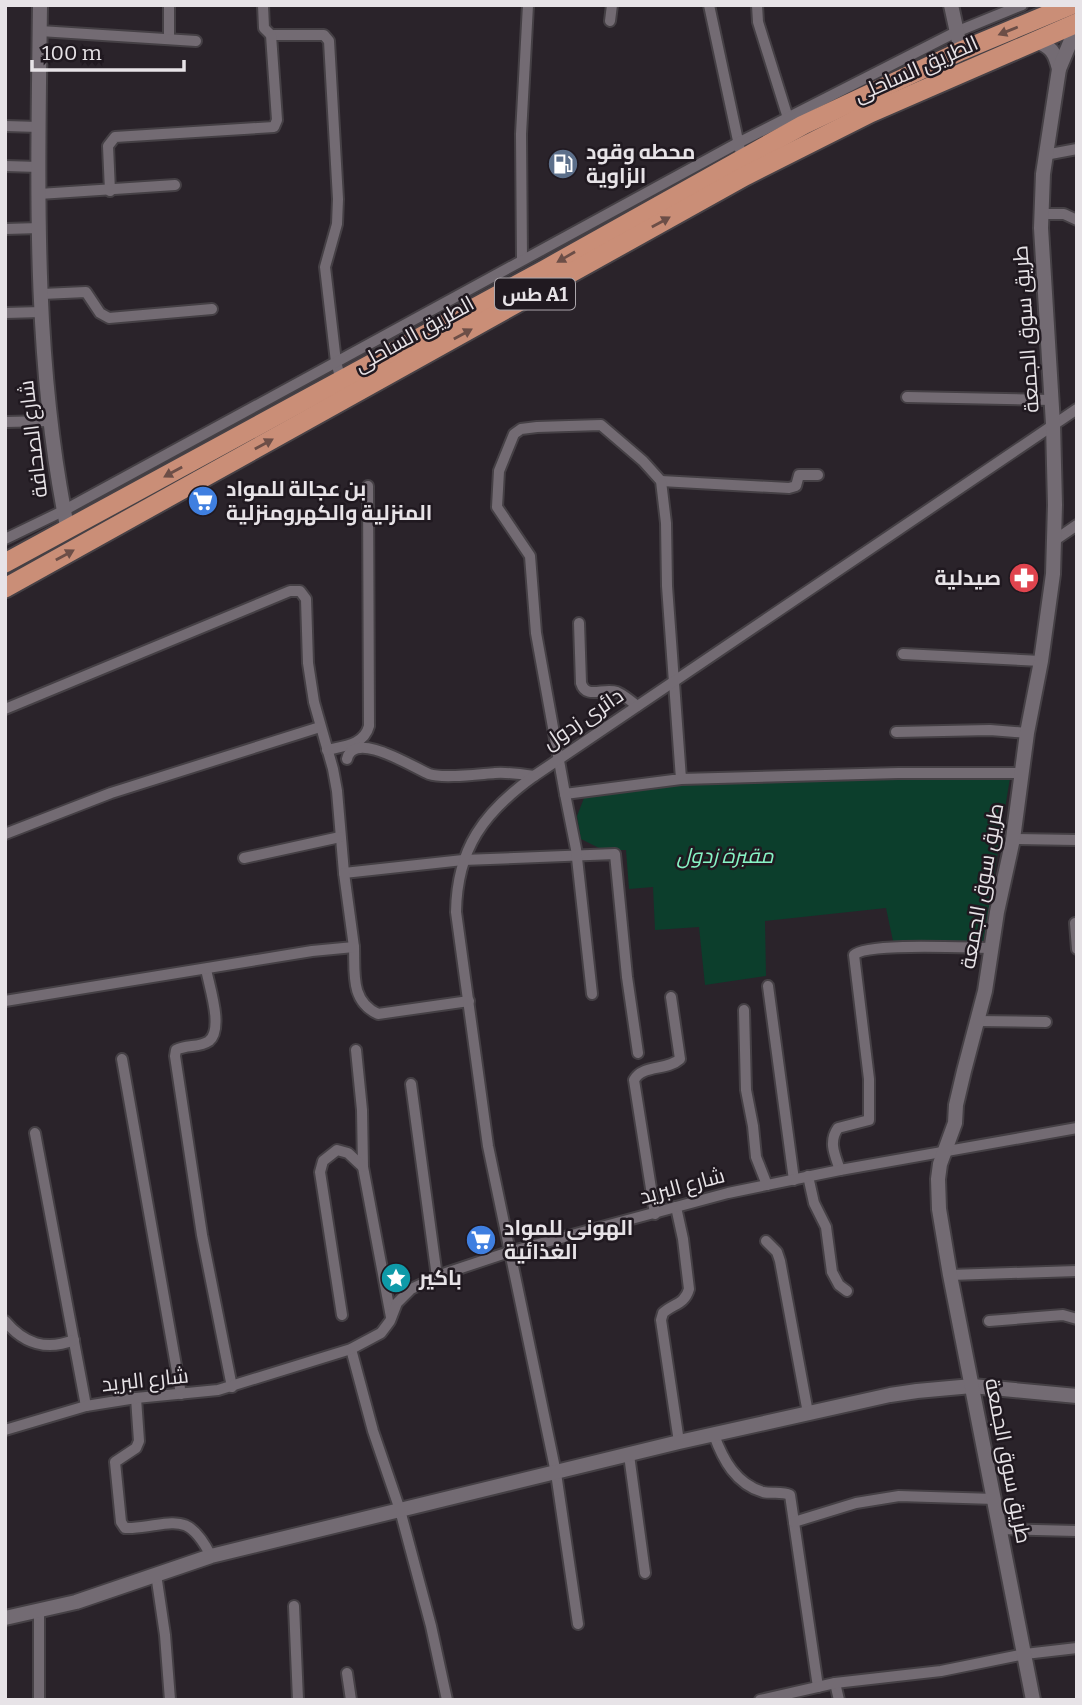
<svg xmlns="http://www.w3.org/2000/svg" width="1082" height="1705" font-family="Bitter,Cairo,serif">
  <style>
    .green { fill: #0c3e2c }
    .lines { fill: none; stroke-linecap: round; stroke-linejoin: round }
    .minor-casing { stroke: #454045; stroke-width: 14 }
    .tertiary-casing { stroke: #454045; stroke-width: 18 }
    .trunk-casing { stroke: #454045; stroke-width: 23 }
    .minor { stroke: #736b73; stroke-width: 10 }
    .tertiary { stroke: #736b73; stroke-width: 14 }
    .trunk { stroke: #ca8e77; stroke-width: 19 }
    .oneway { fill: #6c4e47 }
    .labels { text-anchor: middle; stroke-width: 5; stroke-linejoin: round; paint-order: stroke }
    .shield { fill: #201920; stroke: #aba6ab; stroke-width: 2 }
    .shield-label { font-size: 19px; font-weight: bold; fill: #e7e3e7 }
    .street-label { font-size: 21px; fill: #e7e3e7; stroke: #201920 }
    .poi-label { font-size: 21px; font-weight: bold; fill: #e7e3e7; stroke: #201920; text-anchor: start }
    .park-label { font-size: 21px; font-style: italic; fill: #87f3c5; stroke: #201920 }
  </style>
  <rect width="100%" height="100%" fill="#2a232a"/>
  <polygon class="green" points="1010,778 983,943 893,941 886,908 765,921 766,976 705,985 699,927 655,930 653,887 629,889 626,850 603,850 581,839 577,816 584,798 705,782 777,779"/>
  <g class="lines">
    <g class="minor-casing">
      <g id="minor">
        <polyline points="169,5 169,39"/>
        <polyline points="709,5 740,150"/>
        <polyline points="757,5 758,22 788,118"/>
        <polyline points="610,21 612,5"/>
        <polyline points="40,31 196,41"/>
        <polyline points="271,35 324,35 329,41 338,199 337,224 325,267 336,362 341,380"/>
        <polyline points="5,126 39,127"/>
        <polyline points="1045,155 1077,149"/>
        <polyline points="5,166 39,167"/>
        <polyline points="110,191 108,146 115,137 274,127 277,120 271,35 264,28 263,5"/>
        <polyline points="39,194 175,185"/>
        <polyline points="1041,214 1064,214 1077,220"/>
        <polyline points="5,229 40,228"/>
        <polyline points="522,260 521,134 528,5"/>
        <polyline points="42,294 86,292 100,313 109,318 212,309"/>
        <polyline points="5,313 42,312"/>
        <polyline points="907,397 1051,400"/>
        <polyline points="5,422 50,421"/>
        <polyline points="661,481 789,488 796,486 799,475 818,475"/>
        <polyline points="5,539 63,511 738,143 956,32 1022,5"/>
        <polyline points="1055,540 1077,525"/>
        <path d="M579,623L581,683C586,700 604,687 617,692C624,695 631,701 637,706"/>
        <polyline points="903,654 1041,661"/>
        <polyline points="5,709 290,591 300,591 306,599 308,663 314,702 333,769 337,791 344,873 463,860 615,854 627,977 638,1053"/>
        <polyline points="896,732 990,730 1027,733"/>
        <path d="M327,750C344,746 364,745 369,726L368,486"/>
        <path d="M347,759C354,729 414,768 429,774C443,779 480,774 495,773C508,772 521,774 534,776"/>
        <polyline points="681,779 667,586 666,523 661,481 643,461 601,425 537,427 521,429 514,434 499,471 497,507 530,556 536,633 565,794 681,779 898,773 1022,773"/>
        <polyline points="565,794 576,849 592,994"/>
        <polyline points="5,834 111,793 320,727"/>
        <polyline points="1013,839 1077,840"/>
        <polyline points="244,858 340,837"/>
        <polyline points="1075,923 1077,949"/>
        <path d="M354,947C355,973 350,1001 378,1014L469,1001"/>
        <path d="M206,969C209,986 224,1029 209,1041C199,1048 187,1044 176,1050L175,1056L202,1235L232,1387"/>
        <polyline points="768,986 794,1180"/>
        <polyline points="5,1001 312,951 354,947 344,873"/>
        <polyline points="744,1010 746,1090 753,1126 756,1157 767,1185"/>
        <polyline points="976,1021 1046,1022"/>
        <polyline points="356,1050 362,1110 363,1167 391,1317"/>
        <polyline points="122,1059 181,1394"/>
        <polyline points="411,1084 437,1277"/>
        <polyline points="35,1133 86,1406"/>
        <path d="M840,1170C835,1155 828,1142 838,1128L869,1120V1079L854,955C867,942 969,948 992,948"/>
        <polyline points="808,1176 814,1203 826,1227 832,1272 839,1285 847,1291"/>
        <path d="M676,1207L683,1239L689,1289C685,1304 673,1304 663,1313L661,1320L679,1442"/>
        <path d="M655,1214L634,1080C643,1064 667,1071 680,1059L671,997"/>
        <polyline points="766,1241 777,1252 780,1261 808,1413"/>
        <polyline points="950,1275 1077,1271"/>
        <polyline points="342,1315 320,1172 323,1161 337,1150 348,1153 363,1167"/>
        <path d="M5,1321C24,1344 46,1351 74,1340"/>
        <polyline points="989,1321 1063,1315 1077,1319"/>
        <polyline points="351,1349 373,1431 400,1510 431,1626 447,1700"/>
        <path d="M136,1398L139,1441L136,1448L115,1462L121,1522L125,1528H132C176,1524 188,1511 211,1556"/>
        <polyline points="5,1430 86,1406 136,1398 218,1390 351,1349 381,1333 390,1321 397,1303 411,1289 446,1273 509,1252 728,1193 840,1170 1077,1128"/>
        <path d="M714,1435C723,1460 736,1484 763,1492C772,1494 782,1491 790,1495L818,1687"/>
        <polyline points="629,1455 645,1573"/>
        <polyline points="794,1522 856,1503 899,1496 995,1499"/>
        <polyline points="1000,1529 1077,1531"/>
        <polyline points="156,1574 165,1635 170,1700"/>
        <polyline points="294,1606 298,1700"/>
        <path d="M578,1624L556,1473L488,1146L456,912C457,848 484,812 534,776L1077,409"/>
        <polyline points="347,1673 351,1700"/>
        <polyline points="835,1683 839,1700"/>
        <polyline points="39,1700 39,1612"/>
        <polyline points="760,1700 835,1683 941,1671 1025,1654 1077,1648"/>
      </g>
    </g>
    <g class="tertiary-casing">
      <g id="tertiary">
        <path d="M40,5C38,180 32,359 68,531"/>
        <polyline points="951,5 961,51"/>
        <path d="M1035,41C1051,46 1055,52 1059,69"/>
        <polyline points="5,1618 76,1602 211,1556 679,1442 890,1395 917,1391 972,1386 1077,1396"/>
        <polyline points="1033,1700 950,1275 939,1209 938,1179 940,1164 955,1123 956,1105 964,1071 985,991 997,912 1013,839 1027,733 1041,661 1053,574 1055,505 1053,424 1041,228 1043,174 1059,69 1077,26"/>
      </g>
    </g>
    <g class="trunk-casing">
      <g id="trunk">
        <polyline points="5,563 544,270 803,125 961,51 1071,5"/>
        <polyline points="5,588 745,176 870,113 1077,23"/>
      </g>
    </g>
    <use href="#minor" class="minor"/>
    <use href="#tertiary" class="tertiary"/>
    <use href="#trunk" class="trunk"/>
  </g>
  <defs><path id="oneway-solid" d="M-6-.8H1V-3.2L6.5 0L1 3.2V.8H-6Z" transform="scale(1.75)"/></defs>
  <g class="oneway">
    <use href="#oneway-solid" transform="translate(1008 31) rotate(158)"/>
    <use href="#oneway-solid" transform="translate(661 222) rotate(-29)"/>
    <use href="#oneway-solid" transform="translate(566 257) rotate(150)"/>
    <use href="#oneway-solid" transform="translate(463 334) rotate(-29)"/>
    <use href="#oneway-solid" transform="translate(264 444) rotate(-29)"/>
    <use href="#oneway-solid" transform="translate(173 472) rotate(151)"/>
    <use href="#oneway-solid" transform="translate(65 555) rotate(-29)"/>
  </g>
  <defs>
    <g id="fuel-disc" transform="scale(1.575)"><circle r="9.5" fill="#5c6f8a" stroke="#201920"/><path d="M-5.5-6h7V0h2V4h1.3V-2.5L3-4.5l.8-.8L6-3V5H2.5V1h-1V6h-7ZM-4.2-4.7v3.2H.2V-4.7Z" fill="#fff"/></g>
    <g id="supermarket-disc" transform="scale(1.575)"><circle r="9.5" fill="#3f7fe0" stroke="#201920"/><path d="M-6-5.5h2.5l.6 2H6L4.5 2H-2.5L-4.4-4H-6ZM-1.5 3.2a1.3 1.3 0 1 0 .1 0ZM3 3.2a1.3 1.3 0 1 0 .1 0Z" fill="#fff"/></g>
    <g id="pharmacy-disc" transform="scale(1.575)"><circle r="9.5" fill="#e0444e" stroke="#201920"/><path d="M-2-6h4v4h4v4h-4v4h-4v-4h-4v-4h4Z" fill="#fff"/></g>
    <g id="sight-disc" transform="scale(1.575)"><circle r="9.5" fill="#0f9aa8" stroke="#201920"/><path d="M0-6L1.8-2.2L6-1.7L2.9 1.2L3.7 5.4L0 3.3L-3.7 5.4L-2.9 1.2L-6-1.7L-1.8-2.2Z" fill="#fff"/></g>
  </defs>
  <g fill-rule="evenodd">
    <use href="#fuel-disc" x="563" y="164"/>
    <use href="#supermarket-disc" x="203" y="501"/>
    <use href="#pharmacy-disc" x="1024" y="578"/>
    <use href="#supermarket-disc" x="481" y="1240"/>
    <use href="#sight-disc" x="396" y="1278"/>
  </g>
  <g class="labels">
    <rect class="shield" x="495" y="278.5" width="80" height="31" rx="5"/>
    <g class="shield-label">
      <text x="535" y="301">طس A1</text>
    </g>
    <g class="street-label">
      <text transform="translate(916 69) rotate(-24)" y="7">الطريق الساحلى</text>
      <text transform="translate(1026 329) rotate(-94)" y="7">طريق سوق الجمعة</text>
      <text transform="translate(414 334) rotate(-29)" y="7">الطريق الساحلى</text>
      <text transform="translate(33 439) rotate(-97)" y="7">شارع الصحافة</text>
      <text transform="translate(583 719) rotate(-34)" y="7">دائرى زدول</text>
      <text transform="translate(982 886) rotate(-80)" y="7">طريق سوق الجمعة</text>
      <text transform="translate(682 1186) rotate(-15)" y="7">شارع البريد</text>
      <text transform="translate(145 1380) rotate(-6)" y="7">شارع البريد</text>
      <text transform="translate(1008 1461) rotate(79)" y="7">طريق سوق الجمعة</text>
    </g>
    <g class="poi-label">
      <text x="586" y="159">محطه وقود<tspan x="586" dy="24">الزاوية</tspan></text>
      <text x="226" y="496">بن عجالة للمواد<tspan x="226" dy="24">المنزلية والكهرومنزلية</tspan></text>
      <text x="1001" y="585" text-anchor="end">صيدلية</text>
      <text x="504" y="1235">الهونى للمواد<tspan x="504" dy="24">الغذائية</tspan></text>
      <text x="419" y="1285">باكير</text>
    </g>
    <g class="park-label">
      <text x="725" y="863">مقبرة زدول</text>
    </g>
  </g>
  <rect width="1082" height="1705" fill="none" stroke="#e7e3e7" stroke-width="14"/>
  <path d="M32 60v10h152v-10" fill="none" stroke="#e7e3e7" stroke-width="3.5"/>
  <text x="42" y="60" font-size="21" fill="#e7e3e7" stroke="#201920" stroke-width="5" paint-order="stroke">100 m</text>
</svg>
